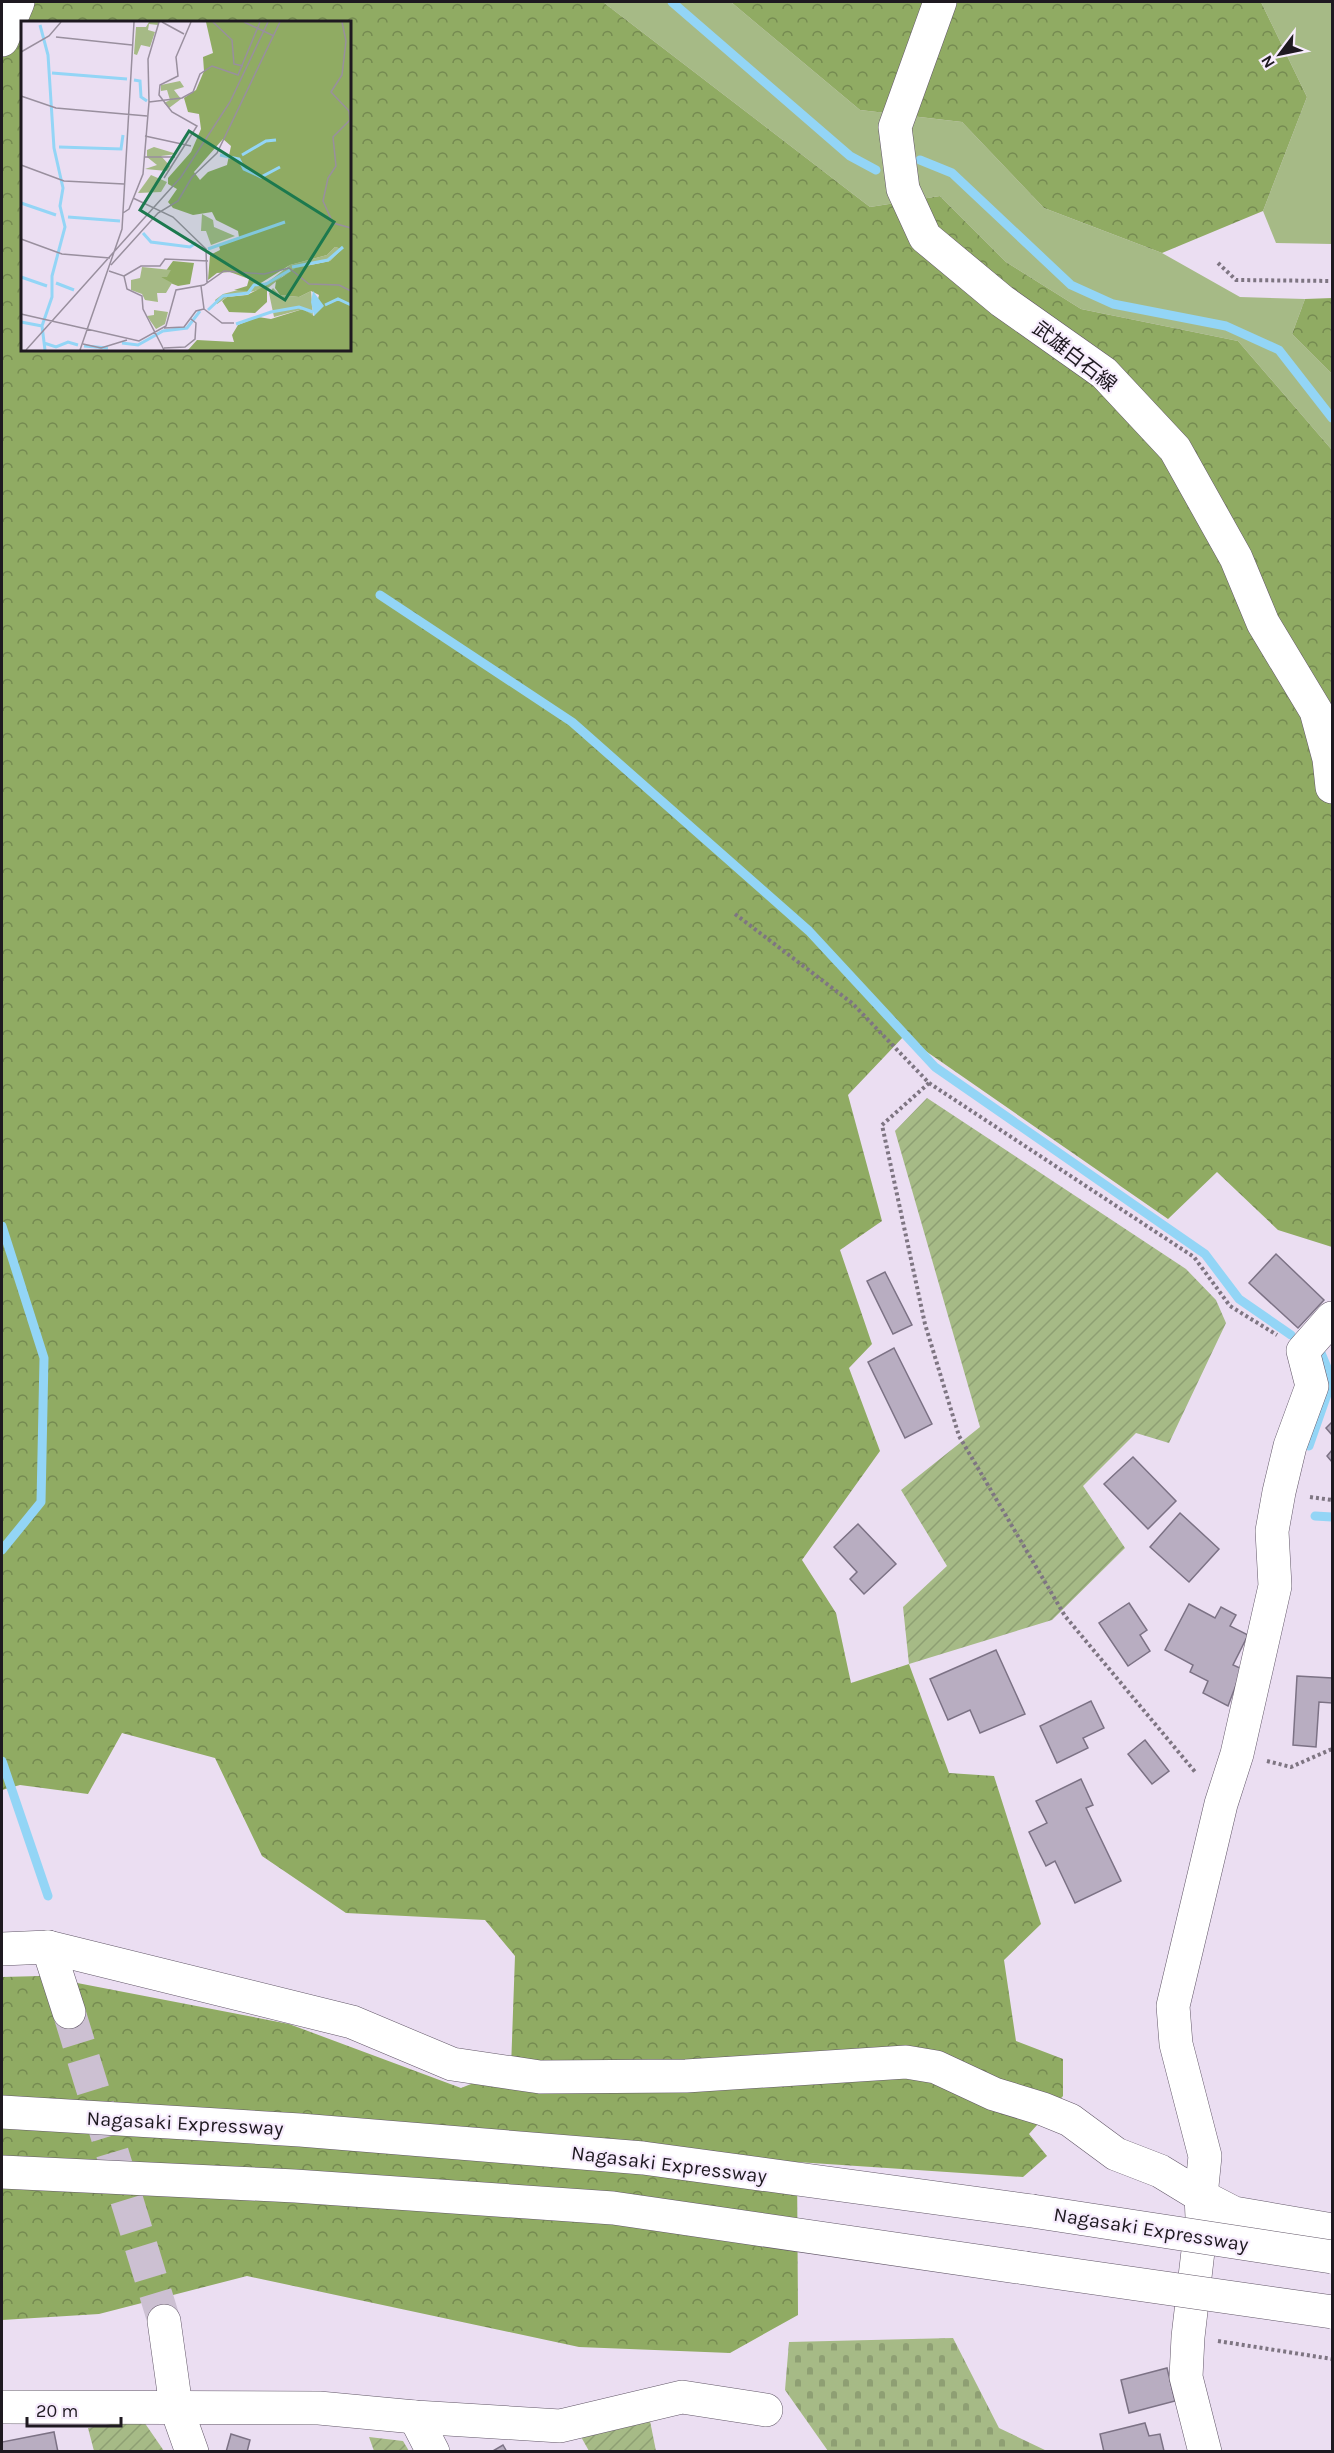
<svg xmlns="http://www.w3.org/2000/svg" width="1334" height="2453" font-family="Karla,'Noto Sans JP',sans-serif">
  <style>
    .grass { fill: #a6ba86 }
    .forest { fill: url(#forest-crowns); fill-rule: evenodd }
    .cemetery { fill: url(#cemetery-stones) }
    .garden { fill: url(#garden-furrows) }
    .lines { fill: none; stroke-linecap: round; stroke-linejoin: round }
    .stream { stroke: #93d5f6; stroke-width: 9 }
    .building { fill: #b8adc1; stroke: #7c7285; stroke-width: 1.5 }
    .minor-tunnel { stroke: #ccc0d2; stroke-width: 33; stroke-dasharray: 33 16; stroke-linecap: butt }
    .minor-casing { stroke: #625768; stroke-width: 34 }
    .major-casing { stroke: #625768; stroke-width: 34 }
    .highway-casing { stroke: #625768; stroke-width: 34 }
    .path { stroke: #7e7582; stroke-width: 4; stroke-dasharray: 3 3; stroke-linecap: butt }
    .minor { stroke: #fff; stroke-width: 33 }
    .major { stroke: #fff; stroke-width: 33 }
    .highway { stroke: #fff; stroke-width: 33 }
    .highway-bridge-casing { stroke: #625768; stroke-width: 34; stroke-linecap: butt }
    .highway-bridge { stroke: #fff; stroke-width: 33 }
    .labels { text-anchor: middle; stroke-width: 4.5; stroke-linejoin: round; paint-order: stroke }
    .street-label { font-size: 20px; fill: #1e1920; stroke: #f7ecfd }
    .inset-river { fill: none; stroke: #93d5f6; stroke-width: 3 }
    .inset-road { fill: none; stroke: #998f9e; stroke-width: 1.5 }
    .view { fill: #1c794e; fill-opacity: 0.15; stroke: #1c794e; stroke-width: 3 }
    .inset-edge { fill: none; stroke: #1e1920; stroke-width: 3 }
  </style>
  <defs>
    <pattern id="forest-crowns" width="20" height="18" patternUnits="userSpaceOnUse" patternTransform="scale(1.5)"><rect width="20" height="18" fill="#90ab63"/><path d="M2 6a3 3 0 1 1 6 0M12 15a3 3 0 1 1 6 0" fill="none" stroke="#758a51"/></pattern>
    <pattern id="cemetery-stones" width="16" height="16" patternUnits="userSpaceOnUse" patternTransform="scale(1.5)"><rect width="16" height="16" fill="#a6ba86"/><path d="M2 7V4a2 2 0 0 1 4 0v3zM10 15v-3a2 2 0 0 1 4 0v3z" fill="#8e9f73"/></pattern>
    <pattern id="garden-furrows" width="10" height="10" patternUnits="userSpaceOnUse" patternTransform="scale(1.5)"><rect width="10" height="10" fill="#a6ba86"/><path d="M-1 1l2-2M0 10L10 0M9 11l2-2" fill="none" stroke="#8e9f73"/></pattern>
  </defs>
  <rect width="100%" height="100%" fill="#ebdef2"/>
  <g class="grass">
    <polygon points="603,2 731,2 860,110 962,122 1044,208 1162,253 1240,297 1305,299 1292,334 1332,374 1332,450 1238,341 1081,309 1006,262 940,196 870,207"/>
    <polygon points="1261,2 1332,2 1332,244 1276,243 1263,211 1307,97"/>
  </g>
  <g class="forest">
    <path d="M2,2H603L870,207L940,196L1006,262L1081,309L1238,341L1332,450V1247L1278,1230L1217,1172L1168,1219L904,1036L848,1095L882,1221L840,1250L872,1344L849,1368L880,1451L802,1560L836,1613L851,1683L909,1664L949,1773L994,1776L1041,1924L1004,1960L1016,2041L1063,2059V2096L1029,2134L1047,2156L1023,2177L797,2162L798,2315L730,2353L579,2347L247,2276L99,2314L2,2320V1977L41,1976L289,2024L461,2088L511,2068L515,1956L485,1920L346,1913L262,1856L215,1758L122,1733L88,1794L20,1785L2,1790ZM22,22H350V350H22Z"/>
    <polygon points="731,2 1261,2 1307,97 1263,211 1162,253 1044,208 962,122 860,110"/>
    <polygon points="1332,298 1332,374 1292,334 1305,299"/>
  </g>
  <polygon class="cemetery" points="953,2338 999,2428 1047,2451 828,2451 785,2390 789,2342"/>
  <g class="garden">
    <polygon points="927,1098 1186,1269 1216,1300 1226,1323 1169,1443 1136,1433 1083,1486 1125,1548 1052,1620 909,1664 903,1607 947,1566 901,1490 980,1427 895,1131"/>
    <polygon points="142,2419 164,2451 94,2451 88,2428"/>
    <polygon points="650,2421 656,2451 589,2451 576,2428"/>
    <polygon points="369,2437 403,2441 409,2451 374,2451"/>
  </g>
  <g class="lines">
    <g class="stream">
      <polyline points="672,2 850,156 876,170"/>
      <polyline points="920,160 952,173 1071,285 1113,304 1226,326 1279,350 1332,418"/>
      <polyline points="380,595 572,722 809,931 935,1067 1205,1254 1239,1299 1291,1335"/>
      <polyline points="2,1226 44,1358 41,1502 2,1550"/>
      <polyline points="1309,1446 1332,1380 1319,1348"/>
      <polyline points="1315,1516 1332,1517"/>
      <polyline points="2,1761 48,1896"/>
    </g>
  </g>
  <g class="building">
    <polygon points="1276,1254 1324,1300 1298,1328 1249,1283"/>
    <polygon points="885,1272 912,1325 893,1334 867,1281"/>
    <polygon points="894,1348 932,1424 905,1438 868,1362"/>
    <polygon points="1332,1422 1332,1435 1326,1428"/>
    <polygon points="1332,1450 1332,1462 1327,1456"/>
    <polygon points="1133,1457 1176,1501 1148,1529 1104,1484"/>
    <polygon points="1180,1513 1219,1549 1189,1582 1150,1547"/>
    <polygon points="858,1524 896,1564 864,1594 850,1579 857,1572 834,1547"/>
    <polygon points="1129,1603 1147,1630 1140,1635 1150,1651 1128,1666 1099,1623"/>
    <polygon points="1189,1604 1215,1618 1221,1607 1236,1615 1230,1626 1248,1635 1233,1665 1242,1669 1228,1706 1203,1693 1208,1681 1190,1672 1193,1665 1165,1650"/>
    <polygon points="996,1650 1025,1714 980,1733 970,1710 948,1720 930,1679"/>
    <polygon points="1297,1676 1332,1678 1332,1703 1319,1702 1316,1747 1293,1745"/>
    <polygon points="1091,1701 1104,1728 1083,1738 1088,1748 1057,1763 1040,1726"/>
    <polygon points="1145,1740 1169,1771 1152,1784 1128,1754"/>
    <polygon points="1081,1779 1093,1805 1086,1808 1121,1881 1075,1903 1055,1861 1046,1866 1029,1832 1047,1823 1036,1801"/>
    <polygon points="1167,2368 1175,2401 1129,2413 1121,2380"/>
    <polygon points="1145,2423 1149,2436 1160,2434 1164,2451 1104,2452 1100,2434"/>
    <polygon points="54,2432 58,2452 2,2452 2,2442"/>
    <polygon points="231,2434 250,2440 247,2452 226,2452"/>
    <polygon points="503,2445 507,2452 491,2452"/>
  </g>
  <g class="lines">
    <polyline class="minor-tunnel" points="69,2012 164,2321"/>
    <g class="minor-casing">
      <g id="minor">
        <polyline points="2,40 18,2"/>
        <polyline points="48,1947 69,2012"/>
        <polyline points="2,1949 48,1947 352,2022 452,2064 540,2077 686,2076 906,2062 936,2067 994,2094 1043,2109 1070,2120 1116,2154 1160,2171 1201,2196 1234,2213 1332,2230"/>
        <polyline points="164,2321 176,2407 192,2452"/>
        <polyline points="2,2407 319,2408 415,2417 560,2426 682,2397 766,2410"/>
        <polyline points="415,2417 433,2452"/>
        <polyline points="1205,2452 1186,2377 1188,2337 1202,2217 1201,2196 1205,2156 1176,2044 1173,2006 1221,1804 1237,1754 1275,1586 1272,1531 1279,1492 1290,1446 1312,1386 1303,1351 1332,1318"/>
      </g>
    </g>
    <g class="major-casing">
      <polyline id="major" points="940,2 895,127 903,189 925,237 1002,301 1104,373 1175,449 1236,558 1263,623 1316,711 1329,759 1332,787"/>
    </g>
    <g class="highway-casing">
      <g id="highway">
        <polyline points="2,2112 300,2130 643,2158 1032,2211"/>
        <polyline points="2,2172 295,2186 613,2208 1025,2268"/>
      </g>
    </g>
    <g class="path">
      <polyline points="1218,263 1236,280 1332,281"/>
      <polyline points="735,914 852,1003 929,1083 1194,1257 1230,1306 1277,1335"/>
      <polyline points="929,1083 882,1125 925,1324 959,1436 1065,1616 1196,1773"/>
      <polyline points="1310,1497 1332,1500"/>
      <polyline points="1267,1761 1291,1767 1332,1749"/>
      <polyline points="1218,2341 1332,2359"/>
    </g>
    <use href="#minor" class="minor"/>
    <use href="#major" class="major"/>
    <use href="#highway" class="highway"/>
    <g class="highway-bridge-casing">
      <g id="highway-bridge">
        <polyline points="1032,2211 1332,2257"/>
        <polyline points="1025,2268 1332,2312"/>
      </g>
    </g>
    <use href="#highway-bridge" class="highway-bridge"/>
  </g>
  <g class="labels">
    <g class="street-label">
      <text transform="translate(1075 356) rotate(38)" y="7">武雄白石線</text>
      <text transform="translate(185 2123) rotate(3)" y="7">Nagasaki Expressway</text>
      <text transform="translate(669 2164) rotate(7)" y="7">Nagasaki Expressway</text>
      <text transform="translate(1151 2229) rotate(9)" y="7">Nagasaki Expressway</text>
    </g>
  </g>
  <g transform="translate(21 21)">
    <rect width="330" height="330" fill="#ebdef2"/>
    <path d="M314,226L321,228L309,240L291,242L262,255L247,267L206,276L196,283L194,279L202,273L247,261L269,244L306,234ZM252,267L259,274L278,276L290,270L292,295L282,288L253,296L248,272Z" fill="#a6ba86"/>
    <path d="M185,1H330V329H167L176,319L213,321L211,314L217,304L237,296L250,298L282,288L293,295L298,274L290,270L278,276L259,274L254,267L255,260L275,247L309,240L321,228L314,226L306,234L269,244L227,270L213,269L226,265L228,258L209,251L196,252L187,259L189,234L199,229L198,225L218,216L217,210L195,199L191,191L172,194L152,187L147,181L156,168L147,163V157L170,131L180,108L178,93L167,91L163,77L175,69L183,50L182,36L192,32ZM202,118L210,125L206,144L187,151L179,159L173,151ZM152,240L173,242L169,263L157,265L139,258ZM246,264V281L234,292L208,291L201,280L206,276L226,274Z" fill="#90ab63" fill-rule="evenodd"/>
    <path d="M130,154L146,161L140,171L117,172Z" fill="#a6ba86"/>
    <path d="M128,1H137V4L128,3L127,9L134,11L129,26L120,24L116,34L113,33L115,6H125ZM159,60L163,66L153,69L160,78L148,87L143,82L149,79L146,69L140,70V64ZM133,126L156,133L140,135L149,145L146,150L124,148L136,144L126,136V129ZM181,193L192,199L193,206L214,215L190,224L185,210H180ZM121,246L150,249L146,256H140L151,262L145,272H136L137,281L124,279L121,273L110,269V259L119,257ZM133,289L147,291L144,303L135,308L126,295L133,294Z" fill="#a6ba86"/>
    <path d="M292,270L303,285L293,295L290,281Z" fill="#93d5f6"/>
    <path class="inset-river" d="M19,4L27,34L33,127L42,167L39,185L44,206L31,255V276L21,305L24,329M31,52L106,58M113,59L119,60L120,76L126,80M38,126L100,128L102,114M199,134L218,138L223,148L240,156L259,146M221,134L245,120L255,119M0,182L35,194M47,196L99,200M122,212L130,221L169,226L175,222M187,228L264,201M271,246L307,239L322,226M0,256L26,265M35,262L53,269M304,284L317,278L330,284M187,289L202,275L227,272L233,264L245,263L269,249M0,301L21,305M215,303L250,291L278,286L292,291M23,322L35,326L47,321L57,324M101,322L117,324L142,310L166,307L179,290M63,325L87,327"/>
    <path class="inset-road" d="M141,1L163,13M192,1L211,19L213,43L222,45M223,1L253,15M321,1L325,20L321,54L310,71L328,90L329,99L312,116L315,145L307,157L302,180L312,202L330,207M35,16L111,24M0,31L28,15L40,1M0,75L35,87L126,95M128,81L161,77L172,71L179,53L191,45L217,54L239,1M124,115L170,125M123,136H154M0,144L43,160L103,163M143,157L176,105L151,91L138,74L139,64L157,55L155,36L170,1M112,177L152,196L185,228L186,262M102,192L108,188L122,153L128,81L127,38L138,1M0,218L41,233L89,237M90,244L137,192L157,180L171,156L196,132L259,1M88,250L103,255L106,268L121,275L122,288L143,329M103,255L120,245H139L144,238L187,240M183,288L201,302H213M0,293L118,320L145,305L155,269L183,264L203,250L243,253L268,247L288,263L318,264L330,270M143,307L163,306L175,290L183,288L180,265M62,323L80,327L106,319M143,327L164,326L174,318L175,302L170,298M5,329L160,156L209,81L247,1M59,329L101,208L113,1"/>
    <path class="view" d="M168,110L313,201L264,279L119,189Z"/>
    <rect width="330" height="330" class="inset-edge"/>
  </g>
  <rect width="1334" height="2453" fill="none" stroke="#1e1920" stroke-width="6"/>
  <g transform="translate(1280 54) rotate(238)" stroke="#f7ecfd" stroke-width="4.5" paint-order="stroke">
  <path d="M0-4.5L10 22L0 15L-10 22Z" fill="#1e1920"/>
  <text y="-9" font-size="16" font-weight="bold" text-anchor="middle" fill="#1e1920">N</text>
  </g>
  <path d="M27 2417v9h94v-9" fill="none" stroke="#1e1920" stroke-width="3"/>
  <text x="36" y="2417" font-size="18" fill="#1e1920" stroke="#f7ecfd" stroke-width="4.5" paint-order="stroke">20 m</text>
</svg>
